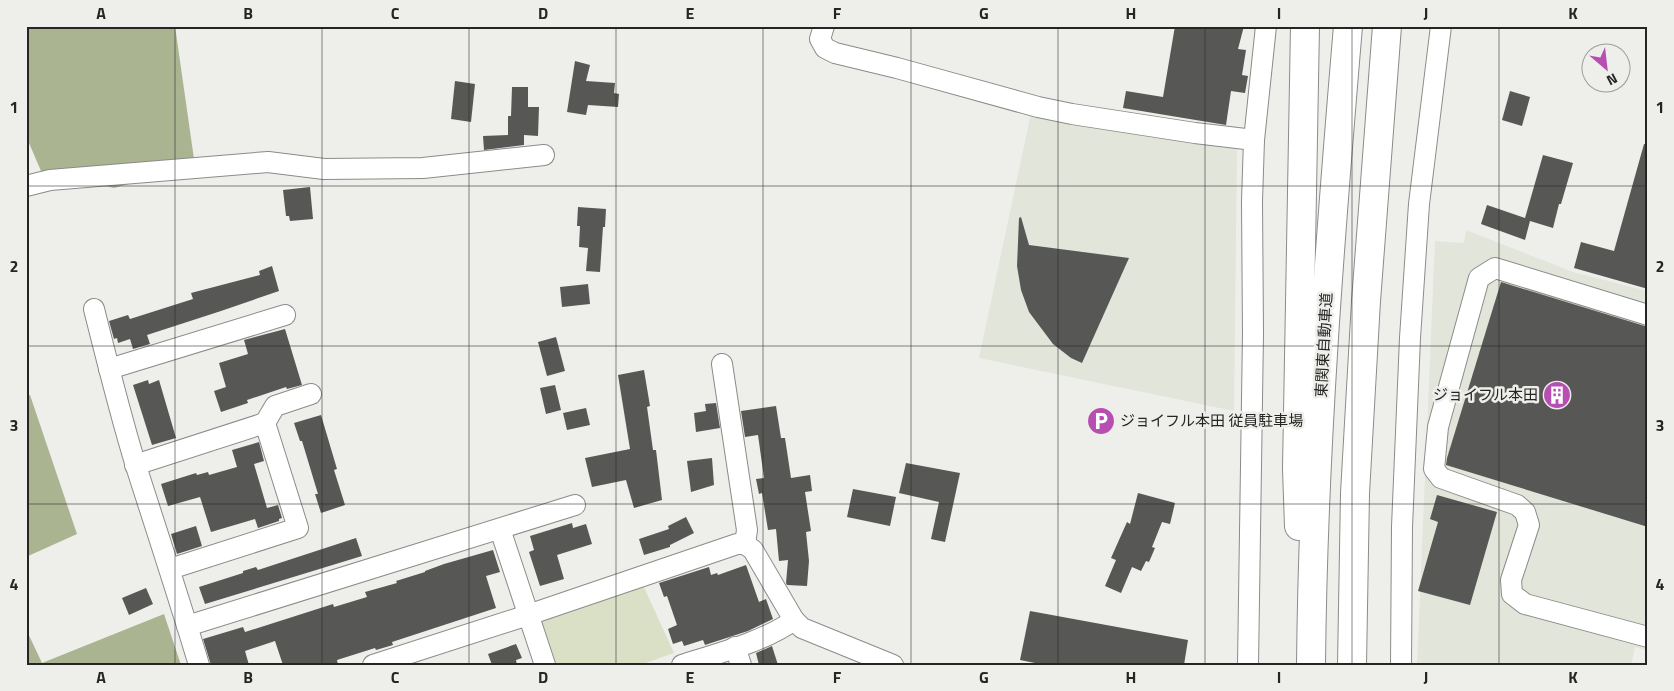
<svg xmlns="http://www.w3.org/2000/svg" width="1674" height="691" font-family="'Titillium Web','Noto Sans JP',sans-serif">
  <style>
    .built { fill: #e2e5da }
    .green { fill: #d9e0c6 }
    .forest { fill: #abb491 }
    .building { fill: #575855 }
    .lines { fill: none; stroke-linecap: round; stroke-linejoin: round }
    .minor-casing { stroke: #8b8c89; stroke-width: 22 }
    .motorway-casing { stroke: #8b8c89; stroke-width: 30 }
    .minor { stroke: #fff; stroke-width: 20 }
    .motorway { stroke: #fff; stroke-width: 28 }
    .grid { fill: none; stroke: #252524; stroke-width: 1; stroke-opacity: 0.55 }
    .labels { text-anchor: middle; stroke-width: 5; stroke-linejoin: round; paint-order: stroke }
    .street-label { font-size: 15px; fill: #252524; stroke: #eeefeb }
    .poi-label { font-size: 15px; fill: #252524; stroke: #eeefeb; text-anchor: end }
    .neatline { fill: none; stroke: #252524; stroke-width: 2 }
    .grid-label { font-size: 16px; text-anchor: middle; font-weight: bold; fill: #252524 }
  </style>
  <rect width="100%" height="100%" fill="#eeefeb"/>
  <g class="built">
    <polygon points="1031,113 1237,146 1234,411 979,358"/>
    <polygon points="1466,230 1573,272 1648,291 1648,651 1635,647 1631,665 1417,665 1435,241 1464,243"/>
  </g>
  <polygon class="green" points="642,583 674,653 640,665 551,665 536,621"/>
  <g class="forest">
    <polygon points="26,26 175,26 195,166 114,188 41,171 26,136"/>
    <polygon points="30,395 77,534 26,557 26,396"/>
    <polygon points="164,614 181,665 26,665 26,629 42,663"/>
  </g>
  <g class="building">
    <polygon points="1175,26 1244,26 1238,49 1246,50 1242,75 1248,76 1245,93 1231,91 1226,125 1123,108 1126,91 1163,97"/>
    <polygon points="575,61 590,65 586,81 615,83 614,93 619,94 618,107 588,105 586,115 567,112"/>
    <polygon points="455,81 475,84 471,122 451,119"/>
    <polygon points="512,87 528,87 528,107 539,107 538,136 524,135 524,145 484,150 483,136 508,135 508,116 511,116"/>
    <polygon points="1510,91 1530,97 1522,126 1502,120"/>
    <polygon points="1644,144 1648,144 1648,289 1574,268 1581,242 1614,251"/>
    <polygon points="1543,155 1573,163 1561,204 1559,204 1553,228 1530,221 1525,240 1481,224 1487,205 1525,218"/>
    <polygon points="310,187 313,219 290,221 289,216 286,216 283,190"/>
    <polygon points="578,207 606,209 605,227 603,227 600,272 586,271 588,248 579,247 580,226 577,226"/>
    <polygon points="1021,217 1029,245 1129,258 1082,363 1071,358 1053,344 1029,312 1021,290 1017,266 1019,218"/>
    <polygon points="272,266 279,291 221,311 147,335 150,344 133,349 130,339 118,343 117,338 114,339 109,321 128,315 130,319 193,299 191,293 260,275 259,271"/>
    <polygon points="1501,282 1648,327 1648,527 1446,465 1447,458"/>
    <polygon points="588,284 590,304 562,307 560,287"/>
    <polygon points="285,329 302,385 287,389 286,387 247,400 248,403 221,412 214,391 226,387 219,363 248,354 244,340"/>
    <polygon points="556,337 565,371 547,376 538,342"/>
    <polygon points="644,370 650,406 647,407 653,450 656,450 662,500 634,508 626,480 592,487 585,458 630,449 618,375"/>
    <polygon points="148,380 149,384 159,380 176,438 152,445 133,385"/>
    <polygon points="555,385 561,410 546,414 540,388"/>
    <polygon points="716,403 720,428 696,432 694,413 706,411 705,404"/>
    <polygon points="776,406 781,438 785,438 791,478 810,475 812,491 805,492 811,531 806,532 809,561 807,586 787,585 786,583 788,560 779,561 776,529 768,530 762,493 759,494 756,479 764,478 758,435 745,437 741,411"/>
    <polygon points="586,408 590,425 567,430 563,413"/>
    <polygon points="321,415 337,469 334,470 345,505 321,513 315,494 318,494 302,441 300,441 294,423"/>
    <polygon points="259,442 264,461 254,464 267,508 278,505 282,518 279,519 279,521 258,528 255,519 211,532 200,497 168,506 161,484 196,473 197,475 208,472 209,475 237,467 232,450"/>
    <polygon points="712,458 714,485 691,492 687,461"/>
    <polygon points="906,463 960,473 945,542 931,539 939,502 899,493"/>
    <polygon points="853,489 896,497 890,526 847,517"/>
    <polygon points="1138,493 1175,503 1170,524 1162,522 1152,547 1155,548 1149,562 1146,561 1141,571 1132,567 1121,593 1105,586 1116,560 1111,558 1127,522 1130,524"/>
    <polygon points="1437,495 1497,512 1470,605 1418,591 1438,522 1430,519"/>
    <polygon points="686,517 694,533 670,545 670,547 644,555 639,539 669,529 668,526"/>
    <polygon points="572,523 573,528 586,524 592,544 557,555 564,579 540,586 529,552 534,550 530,536"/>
    <polygon points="196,526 202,546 177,554 171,534"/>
    <polygon points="356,538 362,556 205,604 199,587 243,573 243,571 256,567 258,570"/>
    <polygon points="493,550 500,572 486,576 496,608 392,642 393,645 376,650 375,648 337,660 338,665 283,665 275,641 245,651 249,665 211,665 203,639 243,627 245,632 333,604 334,607 367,597 365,592 397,583 396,581 425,572 425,571 444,564"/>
    <polygon points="746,565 759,602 766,599 773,619 748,631 705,645 703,640 684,646 682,641 673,644 668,629 677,625 667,596 664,597 659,583 709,567 711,575 717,573 718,575"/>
    <polygon points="146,588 153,604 129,615 122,598"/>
    <polygon points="1030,611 1188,640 1184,665 1045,665 1020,660"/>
    <polygon points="516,644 522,658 516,660 517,665 492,665 488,654"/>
    <polygon points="772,646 778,665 759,665 756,653"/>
  </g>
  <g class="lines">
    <g class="minor-casing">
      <g id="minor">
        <polyline points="824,26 820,39 825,48 835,53 897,68 1038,107 1072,114 1195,133 1254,140"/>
        <polyline points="26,186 50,180 268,162 324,169 423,168 544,155"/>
        <path d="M94,309C107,361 120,414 136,466C157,532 179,598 199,665"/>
        <polyline points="1648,315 1495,268 1479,278 1438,427 1434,469 1441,478 1517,505 1525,512 1529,525 1511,580 1512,594 1525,604 1648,637"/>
        <polyline points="722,364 747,530 745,544"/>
        <polyline points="109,369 285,315"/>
        <polyline points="265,423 275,406 311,394"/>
        <polyline points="135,465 265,423 298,528 170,569"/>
        <polyline points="500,529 545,665"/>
        <polyline points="187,626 575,505"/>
        <polyline points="735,647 741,665"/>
        <polyline points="373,665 528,615 737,544 745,544 753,550 794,620 802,628 893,665"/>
        <path d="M682,665C716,654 766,641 794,620"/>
        <polyline points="1248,665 1253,333 1252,201 1254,140 1266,26"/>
        <polyline points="1401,665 1402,527 1410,338 1419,204 1441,26"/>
      </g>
    </g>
    <g class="motorway-casing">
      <g id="motorway">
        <polyline points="1299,526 1297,469 1305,26"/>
        <path d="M1311,665C1313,452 1330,239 1348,26"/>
        <polyline points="1352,665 1355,493 1366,301 1387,26"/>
      </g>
    </g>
    <use href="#minor" class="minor"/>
    <use href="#motorway" class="motorway"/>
  </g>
  <path class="grid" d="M175,26V665M322,26V665M469,26V665M616,26V665M763,26V665M911,26V665M1058,26V665M1205,26V665M1352,26V665M1499,26V665M26,186H1648M26,346H1648M26,504H1648"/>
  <defs>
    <g id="building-disc" transform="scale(1.4375)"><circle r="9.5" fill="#b74eb1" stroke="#eeefeb"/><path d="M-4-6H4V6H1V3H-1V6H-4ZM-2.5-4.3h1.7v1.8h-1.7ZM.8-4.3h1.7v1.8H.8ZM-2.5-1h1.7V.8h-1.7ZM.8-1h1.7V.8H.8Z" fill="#fff"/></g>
    <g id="parking-disc" transform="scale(1.4375)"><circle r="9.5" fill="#b74eb1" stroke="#eeefeb"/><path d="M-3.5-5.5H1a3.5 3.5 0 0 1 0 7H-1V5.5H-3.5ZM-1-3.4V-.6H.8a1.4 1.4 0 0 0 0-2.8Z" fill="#fff"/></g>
  </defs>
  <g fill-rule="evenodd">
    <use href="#building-disc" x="1557" y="395"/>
    <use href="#parking-disc" x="1101" y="421"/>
  </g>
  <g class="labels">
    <g class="street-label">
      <text transform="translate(1324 345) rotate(-87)" y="5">東関東自動車道</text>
    </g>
    <g class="poi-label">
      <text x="1538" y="400">ジョイフル本田</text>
      <text x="1120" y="426" text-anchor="start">ジョイフル本田 従員駐車場</text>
    </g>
  </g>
  <rect width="1674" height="691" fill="none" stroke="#eeefeb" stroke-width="55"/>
  <g transform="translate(1606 68) rotate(152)"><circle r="24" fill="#eeefeb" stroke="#9e9e9b"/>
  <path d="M0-4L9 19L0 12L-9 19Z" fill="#b74eb1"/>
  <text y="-8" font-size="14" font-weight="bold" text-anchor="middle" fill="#252524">N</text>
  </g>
  <rect x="28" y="28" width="1618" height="636" class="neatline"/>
  <g class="grid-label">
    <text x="101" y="19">A</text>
    <text x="248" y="19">B</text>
    <text x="395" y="19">C</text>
    <text x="543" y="19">D</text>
    <text x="690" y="19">E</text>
    <text x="837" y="19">F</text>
    <text x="984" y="19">G</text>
    <text x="1131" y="19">H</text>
    <text x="1279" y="19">I</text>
    <text x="1426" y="19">J</text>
    <text x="1573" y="19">K</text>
    <text x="14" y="113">1</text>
    <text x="1660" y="113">1</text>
    <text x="14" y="272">2</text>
    <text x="1660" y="272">2</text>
    <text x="14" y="431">3</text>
    <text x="1660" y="431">3</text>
    <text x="14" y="590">4</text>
    <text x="1660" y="590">4</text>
    <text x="101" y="683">A</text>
    <text x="248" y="683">B</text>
    <text x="395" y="683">C</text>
    <text x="543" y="683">D</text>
    <text x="690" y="683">E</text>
    <text x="837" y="683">F</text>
    <text x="984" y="683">G</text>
    <text x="1131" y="683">H</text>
    <text x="1279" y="683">I</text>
    <text x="1426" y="683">J</text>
    <text x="1573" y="683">K</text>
  </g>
</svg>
